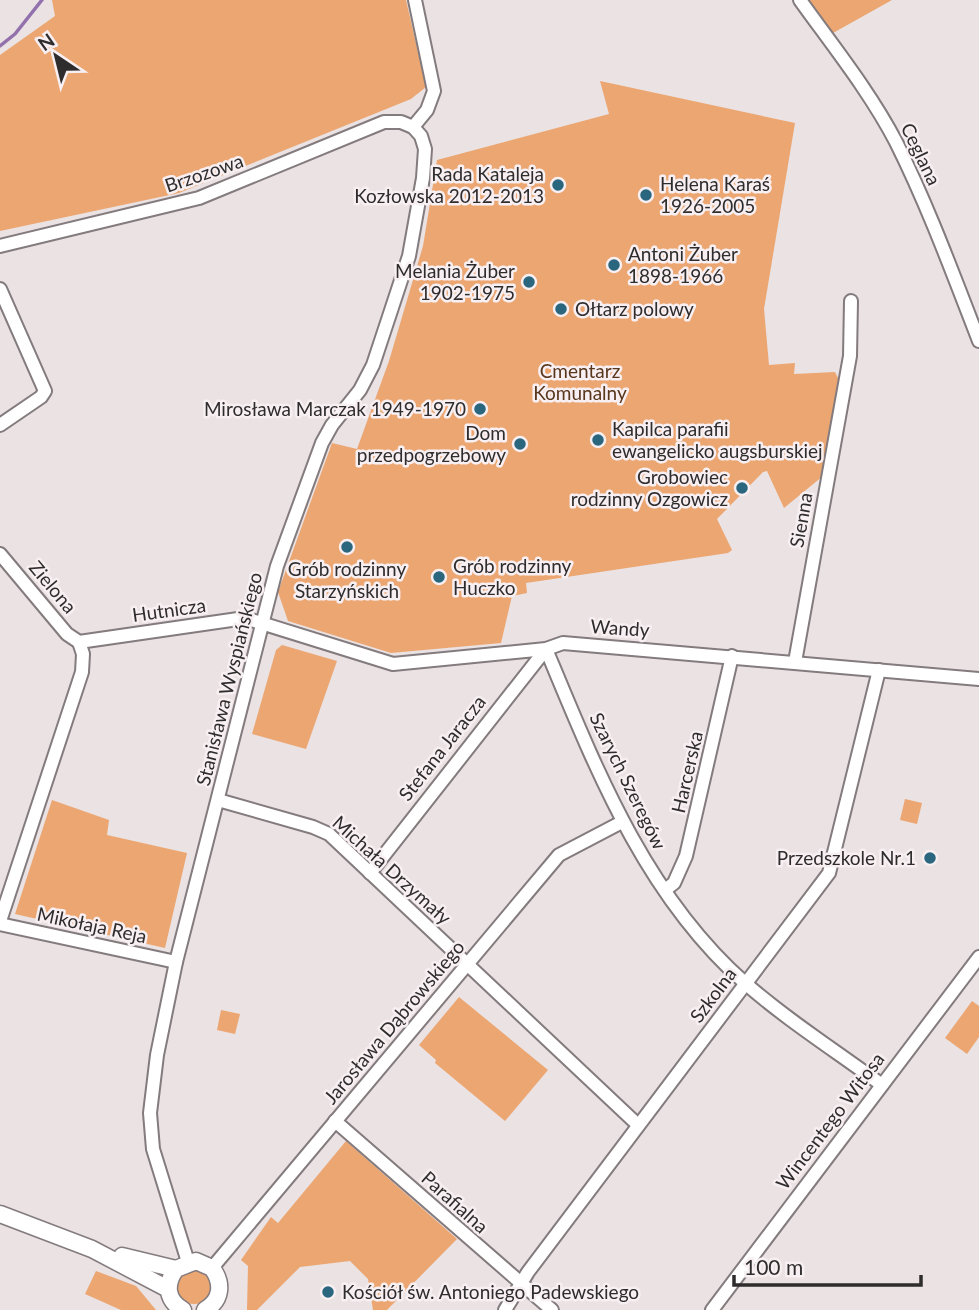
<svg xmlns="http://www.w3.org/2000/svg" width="979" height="1310" font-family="Lato,sans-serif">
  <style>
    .green { fill: #eca671 }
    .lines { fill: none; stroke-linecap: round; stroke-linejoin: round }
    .stream { stroke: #9271ac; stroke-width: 3.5 }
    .street-casing { stroke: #837b7d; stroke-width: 16 }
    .secondary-casing { stroke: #837b7d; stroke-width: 19 }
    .street { stroke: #fff; stroke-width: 12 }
    .secondary { stroke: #fff; stroke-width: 16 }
    .poi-dot { fill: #2a667e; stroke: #f7eff1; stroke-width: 2.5 }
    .labels { text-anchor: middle; stroke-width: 5; stroke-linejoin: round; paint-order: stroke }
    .street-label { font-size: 19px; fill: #2f2c2d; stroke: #f7eff1 }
    .poi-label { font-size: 19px; fill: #2f2c2d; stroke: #f7eff1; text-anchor: end }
    .park-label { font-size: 19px; fill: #59371d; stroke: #f7eff1 }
  </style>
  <rect width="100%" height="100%" fill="#eae2e3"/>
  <g class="green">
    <polygon points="52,0 406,0 426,87 411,99 179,193 0,231 0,55 55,16"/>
    <polygon points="807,0 892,0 833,33"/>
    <polygon points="600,81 795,123 764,309 769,365 795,363 794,374 835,372 840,382 823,476 784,508 767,471 763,472 717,519 732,550 728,553 526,583 527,593 512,596 501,643 391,653 288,621 278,592 332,443 357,449 389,361 423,246 437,160 609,114"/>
    <polygon points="282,645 337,661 306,749 252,734 276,650"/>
    <polygon points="905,799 922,803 917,824 900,820"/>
    <polygon points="52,800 109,820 107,835 187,853 165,948 15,914"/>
    <polygon points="459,997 548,1070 505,1121 435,1063 436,1060 419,1045"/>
    <polygon points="972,1001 979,1006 979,1037 967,1054 945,1038"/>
    <polygon points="221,1010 240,1014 235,1034 217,1030"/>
    <polygon points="346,1141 457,1239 387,1310 373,1310 368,1279 350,1261 300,1267 257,1310 247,1310 248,1266 241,1260 271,1217 278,1223"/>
    <circle cx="194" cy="1287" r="17"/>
    <polygon points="96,1271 136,1286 156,1310 121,1310 85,1294"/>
  </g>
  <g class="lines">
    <polyline class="stream" points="0,46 15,34 42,0"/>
    <g class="street-casing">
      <g id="street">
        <path d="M800,0C833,46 870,92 896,142C928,206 953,274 979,341"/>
        <polyline points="413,127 427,110 434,91 415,0"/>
        <polyline points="0,246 199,198 384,122 401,122 413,127 421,136 425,149 423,178 409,256 373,365 360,390 332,425 322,443 277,566 176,962 157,1055 150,1113 153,1149 188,1262"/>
        <polyline points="0,289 45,391 41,397 0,425"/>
        <polyline points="0,554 67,634 79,642"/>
        <polyline points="79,642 245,618 393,664 546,649 563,643 979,679"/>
        <polyline points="795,662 850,356 851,301"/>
        <polyline points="218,800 313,827 329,834 638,1125"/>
        <path d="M370,873L546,649C596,769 645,895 745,983C787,1020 836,1051 882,1085"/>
        <polyline points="665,890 674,883 686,856 732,656"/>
        <polyline points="0,921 82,672 83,654 79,642"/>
        <polyline points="0,924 176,962"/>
        <polyline points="335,1121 552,1310"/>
        <polyline points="212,1268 559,855 622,822"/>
        <polyline points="505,1310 528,1272 829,873 879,670"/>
        <polyline points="712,1310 979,957"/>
      </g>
    </g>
    <g class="secondary-casing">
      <g id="secondary">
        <polyline points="0,1214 92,1249 168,1289"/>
        <polyline points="122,1256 176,1269"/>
        <path d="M183,1310C166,1300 165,1284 176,1269L196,1261L212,1268C223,1283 222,1300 205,1310"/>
      </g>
    </g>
    <use href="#street" class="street"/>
    <use href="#secondary" class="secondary"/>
  </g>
  <g class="poi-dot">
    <circle cx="558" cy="185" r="7"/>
    <circle cx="646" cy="195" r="7"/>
    <circle cx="614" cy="265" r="7"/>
    <circle cx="529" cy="282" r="7"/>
    <circle cx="561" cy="309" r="7"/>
    <circle cx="480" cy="409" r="7"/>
    <circle cx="598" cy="440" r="7"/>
    <circle cx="520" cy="444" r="7"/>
    <circle cx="742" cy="488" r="7"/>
    <circle cx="347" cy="547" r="7"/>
    <circle cx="439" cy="577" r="7"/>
    <circle cx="930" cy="858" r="7"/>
    <circle cx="328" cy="1292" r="7"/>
  </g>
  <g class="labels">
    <g class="street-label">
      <text transform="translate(921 154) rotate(64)" y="7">Ceglana</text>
      <text transform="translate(204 173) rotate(-19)" y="7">Brzozowa</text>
      <text transform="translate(801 520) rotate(-80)" y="7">Sienna</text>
      <text transform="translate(53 587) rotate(50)" y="7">Zielona</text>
      <text transform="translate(169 610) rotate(-8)" y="7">Hutnicza</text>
      <text transform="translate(620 628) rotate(4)" y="7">Wandy</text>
      <text transform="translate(229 679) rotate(-76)" y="7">Stanisława Wyspiańskiego</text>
      <text transform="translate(442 748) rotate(-52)" y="7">Stefana Jaracza</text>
      <text transform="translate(687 772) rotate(-77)" y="7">Harcerska</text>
      <text transform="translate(628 781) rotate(64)" y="7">Szarych Szeregów</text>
      <text transform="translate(392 870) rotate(42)" y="7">Michała Drzymały</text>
      <text transform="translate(92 925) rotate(12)" y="7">Mikołaja Reja</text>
      <text transform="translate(713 995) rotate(-53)" y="7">Szkolna</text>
      <text transform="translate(394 1022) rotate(-50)" y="7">Jarosława Dąbrowskiego</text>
      <text transform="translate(830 1121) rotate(-53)" y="7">Wincentego Witosa</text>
      <text transform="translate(455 1202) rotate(42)" y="7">Parafialna</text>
    </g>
    <g class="poi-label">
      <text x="544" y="181">Rada Kataleja<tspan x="544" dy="22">Kozłowska 2012-2013</tspan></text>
      <text x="660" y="191" text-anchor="start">Helena Karaś<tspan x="660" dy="22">1926-2005</tspan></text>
      <text x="628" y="261" text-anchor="start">Antoni Żuber<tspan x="628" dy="22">1898-1966</tspan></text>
      <text x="515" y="278">Melania Żuber<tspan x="515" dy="22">1902-1975</tspan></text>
      <text x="575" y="316" text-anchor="start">Ołtarz polowy</text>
      <text x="466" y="416">Mirosława Marczak 1949-1970</text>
      <text x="612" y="436" text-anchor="start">Kapilca parafii<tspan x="612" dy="22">ewangelicko augsburskiej</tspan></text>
      <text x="506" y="440">Dom<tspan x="506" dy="22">przedpogrzebowy</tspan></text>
      <text x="728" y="484">Grobowiec<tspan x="728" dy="22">rodzinny Ozgowicz</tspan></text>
      <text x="453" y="573" text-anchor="start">Grób rodzinny<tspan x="453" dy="22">Huczko</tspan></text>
      <text x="347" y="576" text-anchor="middle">Grób rodzinny<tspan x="347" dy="22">Starzyńskich</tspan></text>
      <text x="916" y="865">Przedszkole Nr.1</text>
      <text x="342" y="1299" text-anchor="start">Kościół św. Antoniego Padewskiego</text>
    </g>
    <g class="park-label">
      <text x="580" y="378">Cmentarz<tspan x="580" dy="22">Komunalny</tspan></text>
    </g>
  </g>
  <g transform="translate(56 56) rotate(325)" stroke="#f7eff1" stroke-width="5" paint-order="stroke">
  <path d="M0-5L12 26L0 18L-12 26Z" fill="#2f2c2d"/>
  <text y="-10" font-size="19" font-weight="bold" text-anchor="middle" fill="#2f2c2d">N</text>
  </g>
  <path d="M734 1275v10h187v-10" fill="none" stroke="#2f2c2d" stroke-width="3.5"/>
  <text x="744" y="1275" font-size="21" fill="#2f2c2d" stroke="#f7eff1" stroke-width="5" paint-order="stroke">100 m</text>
</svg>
